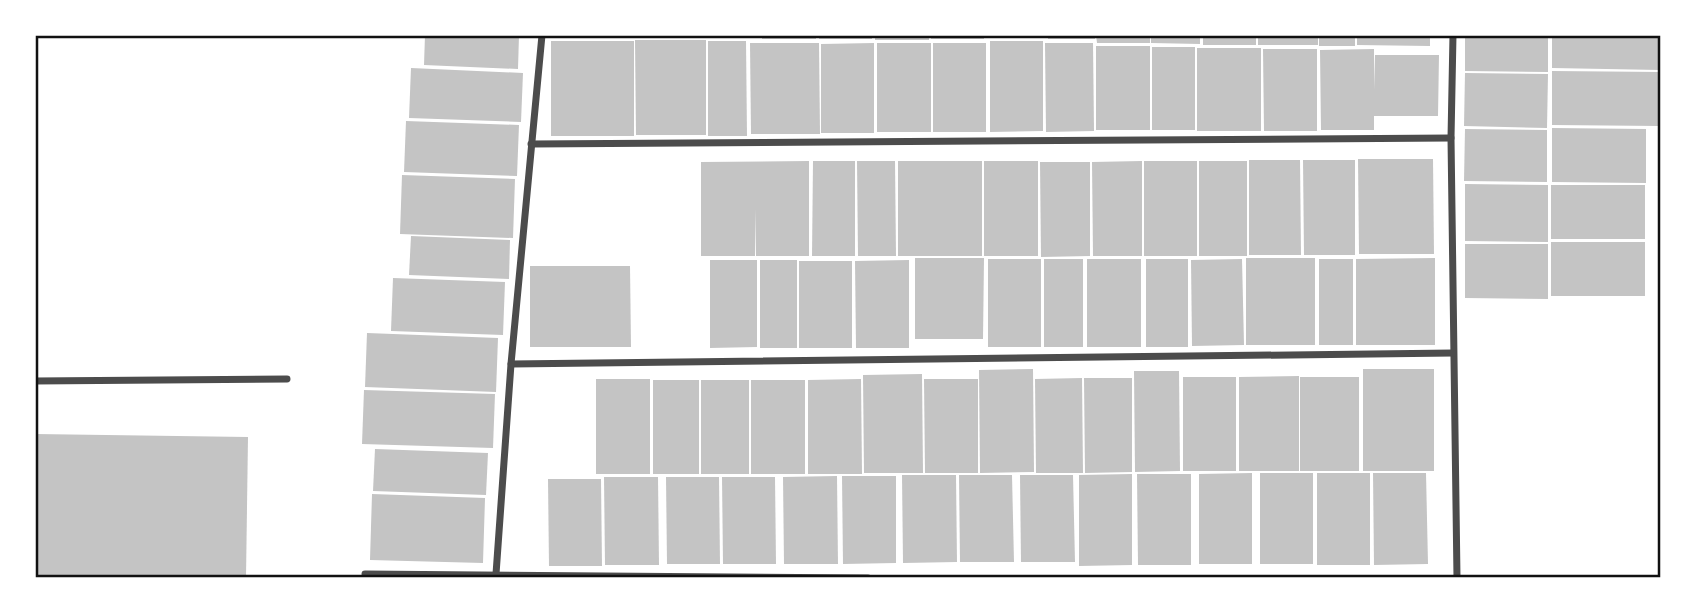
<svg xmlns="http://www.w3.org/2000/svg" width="1696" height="613" font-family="Commissioner,sans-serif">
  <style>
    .building { fill: #c4c4c4 }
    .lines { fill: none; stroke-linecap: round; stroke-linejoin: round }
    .minor { stroke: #4c4c4c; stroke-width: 7 }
    .neatline { fill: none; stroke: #111; stroke-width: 2.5 }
  </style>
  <rect width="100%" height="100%" fill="#fff"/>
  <g class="building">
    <polygon points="425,35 519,35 518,69 424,65"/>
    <rect x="762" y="35" width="54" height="4"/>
    <rect x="819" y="35" width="53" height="4"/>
    <rect x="875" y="35" width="54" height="5"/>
    <rect x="931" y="35" width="53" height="4"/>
    <rect x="988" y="35" width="59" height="3"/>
    <rect x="1048" y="35" width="47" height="4"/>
    <polygon points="1096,35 1150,35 1150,43 1097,43"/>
    <polygon points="1151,35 1200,35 1200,44 1151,43"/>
    <rect x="1203" y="35" width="53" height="10"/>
    <rect x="1258" y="35" width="60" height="10"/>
    <rect x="1319" y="35" width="36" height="11"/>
    <polygon points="1357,35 1430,35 1430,46 1357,45"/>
    <polygon points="1465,35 1548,35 1548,72 1465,71"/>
    <polygon points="1552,35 1660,35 1660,70 1552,68"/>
    <polygon points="635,40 706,40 706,135 636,135"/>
    <rect x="551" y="41" width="83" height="95"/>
    <polygon points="708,41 746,41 747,136 708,136"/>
    <polygon points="990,41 1043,41 1043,131 990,132"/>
    <polygon points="750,43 819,43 820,134 751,134"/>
    <polygon points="874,43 874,133 821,133 821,44"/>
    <rect x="877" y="43" width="54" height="89"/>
    <rect x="933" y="43" width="53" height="89"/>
    <polygon points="1045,43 1093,43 1094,131 1046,132"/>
    <rect x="1096" y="46" width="54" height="84"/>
    <rect x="1152" y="47" width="43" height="83"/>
    <rect x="1197" y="48" width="64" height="83"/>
    <polygon points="1263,49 1317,49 1317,131 1264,131"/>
    <polygon points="1374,49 1374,90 1375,55 1439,55 1438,116 1374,116 1374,130 1321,130 1320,50"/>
    <polygon points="411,68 523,73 521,122 409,118"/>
    <polygon points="1552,71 1660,72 1660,126 1552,125"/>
    <polygon points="1465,73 1548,74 1547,128 1464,126"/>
    <polygon points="406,121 519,125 517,176 404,172"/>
    <polygon points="1552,128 1646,129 1646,183 1552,182"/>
    <polygon points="1465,129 1547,130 1547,182 1464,181"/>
    <polygon points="1358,159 1433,159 1434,254 1359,254"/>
    <polygon points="1249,160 1300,160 1301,255 1249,255"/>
    <polygon points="1303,160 1355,160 1355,255 1304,255"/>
    <polygon points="809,161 809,256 756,256 756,209 755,256 701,256 701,162"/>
    <polygon points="813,161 855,161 855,256 812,256"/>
    <polygon points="857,161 895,161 896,256 858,256"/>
    <rect x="898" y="161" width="84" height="95"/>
    <rect x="984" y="161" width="54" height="95"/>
    <polygon points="1142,161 1142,256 1093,256 1092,162"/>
    <rect x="1144" y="161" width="53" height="95"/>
    <rect x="1199" y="161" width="48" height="95"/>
    <polygon points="1040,162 1090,162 1090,256 1041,257"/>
    <polygon points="402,175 515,179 513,238 400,234"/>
    <polygon points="1465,184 1548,185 1548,242 1465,241"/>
    <rect x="1551" y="185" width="94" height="54"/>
    <polygon points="411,236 510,240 509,279 409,275"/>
    <rect x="1551" y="242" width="94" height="54"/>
    <polygon points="1465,244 1548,244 1548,299 1465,298"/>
    <polygon points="915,258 984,258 983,339 915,339"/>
    <rect x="1246" y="258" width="69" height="87"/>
    <polygon points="1435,258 1435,345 1356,345 1356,259"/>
    <rect x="988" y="259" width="53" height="88"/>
    <rect x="1044" y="259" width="39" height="88"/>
    <rect x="1087" y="259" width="54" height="88"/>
    <rect x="1146" y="259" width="42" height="88"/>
    <polygon points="1242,259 1244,345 1192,346 1191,260"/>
    <rect x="1319" y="259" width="34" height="86"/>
    <polygon points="710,260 757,260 757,347 710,348"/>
    <rect x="760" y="260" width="37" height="88"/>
    <polygon points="909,260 909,348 856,348 855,261"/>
    <rect x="799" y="261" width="53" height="87"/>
    <polygon points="530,266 630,266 631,347 530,347"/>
    <polygon points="393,278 505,282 503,335 391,331"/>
    <polygon points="367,333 498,338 496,392 365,387"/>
    <polygon points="1033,369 1034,472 980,473 979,370"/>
    <rect x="1363" y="369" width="71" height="102"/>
    <polygon points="1134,371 1179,371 1180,471 1135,472"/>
    <polygon points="922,374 923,473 864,473 863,375"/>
    <polygon points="1299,376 1299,471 1239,471 1239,377"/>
    <rect x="1183" y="377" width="53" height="94"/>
    <rect x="1300" y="377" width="59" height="94"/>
    <polygon points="1082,378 1083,473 1036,473 1035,379"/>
    <polygon points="1084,378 1132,378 1132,472 1085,473"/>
    <rect x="596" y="379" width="54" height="95"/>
    <polygon points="861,379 862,474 808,474 808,380"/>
    <polygon points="924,379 978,379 978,473 925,473"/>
    <rect x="653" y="380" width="46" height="94"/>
    <rect x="701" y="380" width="48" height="94"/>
    <rect x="751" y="380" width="54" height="94"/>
    <polygon points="364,390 495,394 493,448 362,444"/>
    <polygon points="35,434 248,437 246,578 35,578"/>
    <polygon points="375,449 488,453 486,495 373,491"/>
    <polygon points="1252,473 1252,564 1199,564 1199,474"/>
    <rect x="1260" y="473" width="53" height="91"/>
    <rect x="1317" y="473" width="53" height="92"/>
    <polygon points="1373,473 1426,473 1428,564 1374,565"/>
    <polygon points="1132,474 1132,565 1079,566 1079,475"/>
    <polygon points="1137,474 1191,474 1191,565 1138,565"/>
    <polygon points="902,475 956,475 957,562 903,563"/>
    <polygon points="959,475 1012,475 1014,562 960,562"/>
    <polygon points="1020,475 1073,475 1075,562 1021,562"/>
    <polygon points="837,476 838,564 784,564 783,477"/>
    <polygon points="842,476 896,476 896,563 843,564"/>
    <polygon points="604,477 658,477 659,565 605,565"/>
    <polygon points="666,477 719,477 720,564 667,564"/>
    <polygon points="722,477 775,477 776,564 723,564"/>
    <polygon points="548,479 601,479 602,566 549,566"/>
    <polygon points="372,494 485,498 483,563 370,560"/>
  </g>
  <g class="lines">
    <g class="minor">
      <polyline points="1453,35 1451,138 1457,578"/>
      <polyline points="531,144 1451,138"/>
      <polyline points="511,364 1453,353"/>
      <polyline points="35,381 287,379"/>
      <polyline points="365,574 868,578"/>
      <polyline points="496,574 511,364 542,35"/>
    </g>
  </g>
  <rect width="1696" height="613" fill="none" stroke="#ffffff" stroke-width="74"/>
  <rect x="37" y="37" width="1622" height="539" class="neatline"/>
</svg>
